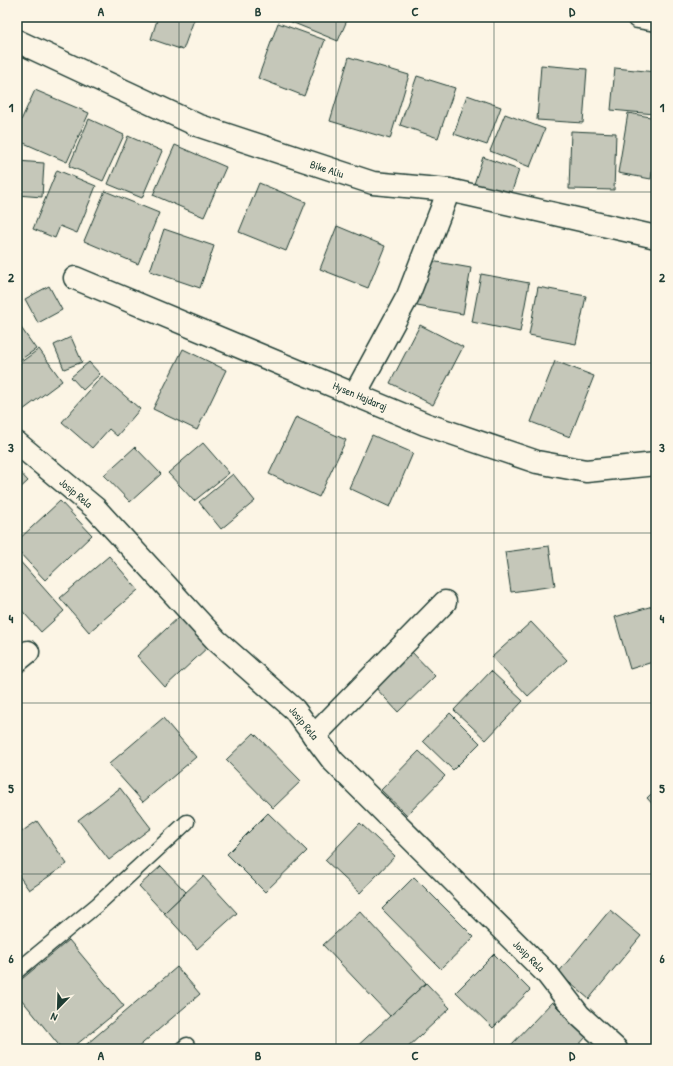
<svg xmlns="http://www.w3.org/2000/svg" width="673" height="1066" font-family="'Patrick Hand',sans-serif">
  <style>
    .building { fill: #c5c7b9; stroke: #1f3d34 }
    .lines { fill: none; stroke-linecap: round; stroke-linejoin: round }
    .lane-casing { stroke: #1f3d34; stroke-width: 17 }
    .street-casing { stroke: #1f3d34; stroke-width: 25 }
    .lane { stroke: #fcf5e5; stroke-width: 14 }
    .street { stroke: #fcf5e5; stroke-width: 22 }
    .grid { fill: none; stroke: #1f3d34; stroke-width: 1; stroke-opacity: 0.55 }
    .labels { text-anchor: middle; stroke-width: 3; stroke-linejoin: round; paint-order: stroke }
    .street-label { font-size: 11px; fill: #1f3d34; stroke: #fcf5e5 }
    .neatline { fill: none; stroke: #1f3d34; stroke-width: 1.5 }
    .grid-label { font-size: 13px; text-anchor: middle; font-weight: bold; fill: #1f3d34 }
  </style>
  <rect width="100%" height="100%" fill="#fcf5e5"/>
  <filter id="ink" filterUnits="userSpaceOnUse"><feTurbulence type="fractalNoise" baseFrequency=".025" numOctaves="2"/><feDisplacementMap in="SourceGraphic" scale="8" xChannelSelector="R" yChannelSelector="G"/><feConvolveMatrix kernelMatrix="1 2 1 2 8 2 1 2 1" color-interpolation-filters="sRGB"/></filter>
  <g filter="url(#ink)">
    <g class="building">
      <polygon points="158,17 195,17 183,50 151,39"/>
      <polygon points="285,17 347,17 348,18 338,41 284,19"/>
      <polygon points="278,23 325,40 304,96 258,78"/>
      <polygon points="349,57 409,75 390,139 330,121"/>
      <polygon points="541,65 587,69 583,123 537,120"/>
      <polygon points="615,68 656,72 655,114 611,110"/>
      <polygon points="417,76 455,88 438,138 400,125"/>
      <polygon points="35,90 89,113 67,162 17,140 17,129"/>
      <polygon points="467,95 501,107 487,145 454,134"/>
      <polygon points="628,113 656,118 656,166 653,165 651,179 618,173"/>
      <polygon points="505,114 545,129 530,167 490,151"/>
      <polygon points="89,119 124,135 103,181 69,166"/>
      <polygon points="571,131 616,133 614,190 569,189"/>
      <polygon points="128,136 162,151 142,198 108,184"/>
      <polygon points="175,145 226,167 204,217 153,195"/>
      <polygon points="483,157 519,170 510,197 474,184"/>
      <polygon points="17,161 44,163 42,197 17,195"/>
      <polygon points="57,170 96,186 77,233 60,226 55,238 33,229"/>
      <polygon points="259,183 306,202 286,251 239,232"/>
      <polygon points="105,191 159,213 138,264 84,241"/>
      <polygon points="337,226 385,246 368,288 320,269"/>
      <polygon points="164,229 214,246 200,288 150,271"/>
      <polygon points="425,260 471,268 463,314 417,306"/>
      <polygon points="481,274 529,283 520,332 472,322"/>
      <polygon points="49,286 62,310 38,323 25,299"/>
      <polygon points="538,287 586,296 576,344 529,335"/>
      <polygon points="17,322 36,349 17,362"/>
      <polygon points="420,325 463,347 433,405 390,383"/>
      <polygon points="71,337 82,362 64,369 54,345"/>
      <polygon points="39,349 62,381 23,410 17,402 17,365"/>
      <polygon points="183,349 226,370 197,430 153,409"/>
      <polygon points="555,361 594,376 570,437 531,422"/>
      <polygon points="89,362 100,374 83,390 71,377"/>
      <polygon points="102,376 140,409 117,436 109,429 92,448 62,422"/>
      <polygon points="296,417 346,440 319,497 269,474"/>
      <polygon points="372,435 413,453 390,507 349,488"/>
      <polygon points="203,443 229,473 194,501 168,473"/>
      <polygon points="135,447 161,474 130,502 104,475"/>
      <polygon points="17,469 28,481 17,491"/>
      <polygon points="233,474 255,501 221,529 199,502"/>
      <polygon points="60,501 92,535 45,580 17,550 17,541"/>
      <polygon points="549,546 555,586 511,592 505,552"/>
      <polygon points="109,556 138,590 89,632 60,598"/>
      <polygon points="17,558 64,611 41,632 17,605"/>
      <polygon points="656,605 656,661 630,669 615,617"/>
      <polygon points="180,616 208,647 165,687 137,656"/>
      <polygon points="531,622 567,660 528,696 492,657"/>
      <polygon points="410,650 435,676 398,712 373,685"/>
      <polygon points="491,671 523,701 486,740 454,710"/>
      <polygon points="450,713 480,743 453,770 423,741"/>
      <polygon points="163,718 196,757 143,802 109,764"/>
      <polygon points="254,733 301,781 273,808 226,760"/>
      <polygon points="419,751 445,776 407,815 381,790"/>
      <polygon points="656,769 656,777 652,773"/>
      <polygon points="120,788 151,828 109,860 78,820"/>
      <polygon points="656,789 656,808 647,798"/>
      <polygon points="268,813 307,851 265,892 227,854"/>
      <polygon points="37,821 67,864 29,890 17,873 17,835"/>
      <polygon points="360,823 395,856 360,893 325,860"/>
      <polygon points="161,866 186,892 164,913 139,886"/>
      <polygon points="203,876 237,913 197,949 164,913"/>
      <polygon points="414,877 474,937 441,969 382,909"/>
      <polygon points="610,910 641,936 589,999 558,973"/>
      <polygon points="360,911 426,983 390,1016 323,945"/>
      <polygon points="17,916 21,921 17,925"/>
      <polygon points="69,940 124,1006 71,1049 62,1049 17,994 17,983"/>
      <polygon points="494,954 530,990 493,1028 456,992"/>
      <polygon points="177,967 200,994 136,1049 81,1049"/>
      <polygon points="426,983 450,1008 406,1049 354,1049"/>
      <polygon points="552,1002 587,1036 575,1049 516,1049 511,1045"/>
    </g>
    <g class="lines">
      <g class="lane-casing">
        <g id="lane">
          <polyline points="17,971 97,905 187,822"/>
          <polyline points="182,1049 187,1045"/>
        </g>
      </g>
      <g class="street-casing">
        <g id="street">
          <polyline points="638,17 656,20"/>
          <polyline points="17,41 197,125 373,183 449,190 656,237"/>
          <polyline points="75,278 425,424 537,462 586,471 656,464"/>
          <polyline points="355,394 408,296 449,190"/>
          <polyline points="17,443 95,508 216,640 294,709 333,761 548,975 579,1015 616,1049"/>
          <polyline points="17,661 28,652"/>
          <polyline points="314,736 445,602"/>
        </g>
      </g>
      <use href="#lane" class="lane"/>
      <use href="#street" class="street"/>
    </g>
  </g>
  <path class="grid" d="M179,17V1049M336,17V1049M494,17V1049M17,192H656M17,363H656M17,533H656M17,703H656M17,874H656"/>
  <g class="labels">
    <g class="street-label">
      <text transform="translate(327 169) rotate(18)" y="4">Bike Aliu</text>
      <text transform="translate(360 396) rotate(23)" y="4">Hysen Hajdaraj</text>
      <text transform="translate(76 493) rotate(40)" y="4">Josip Rela</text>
      <text transform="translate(304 723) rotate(51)" y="4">Josip Rela</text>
      <text transform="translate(529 956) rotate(45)" y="4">Josip Rela</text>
    </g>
  </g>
  <rect width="673" height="1066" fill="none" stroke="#fcf5e5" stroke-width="44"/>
  <g transform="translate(58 1008) rotate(203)" stroke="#fcf5e5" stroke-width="3" paint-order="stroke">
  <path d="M0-3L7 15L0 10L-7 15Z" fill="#1f3d34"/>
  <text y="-6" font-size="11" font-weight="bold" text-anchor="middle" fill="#1f3d34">N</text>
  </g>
  <rect x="22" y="22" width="629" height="1022" class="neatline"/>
  <g class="grid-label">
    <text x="101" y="16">A</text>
    <text x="258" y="16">B</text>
    <text x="415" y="16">C</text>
    <text x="572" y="16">D</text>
    <text x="11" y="112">1</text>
    <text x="662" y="112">1</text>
    <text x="11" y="282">2</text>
    <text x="662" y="282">2</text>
    <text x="11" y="452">3</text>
    <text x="662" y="452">3</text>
    <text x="11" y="623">4</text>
    <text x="662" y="623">4</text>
    <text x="11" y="793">5</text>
    <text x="662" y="793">5</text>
    <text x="11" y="963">6</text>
    <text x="662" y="963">6</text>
    <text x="101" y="1060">A</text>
    <text x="258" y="1060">B</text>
    <text x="415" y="1060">C</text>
    <text x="572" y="1060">D</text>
  </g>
</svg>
